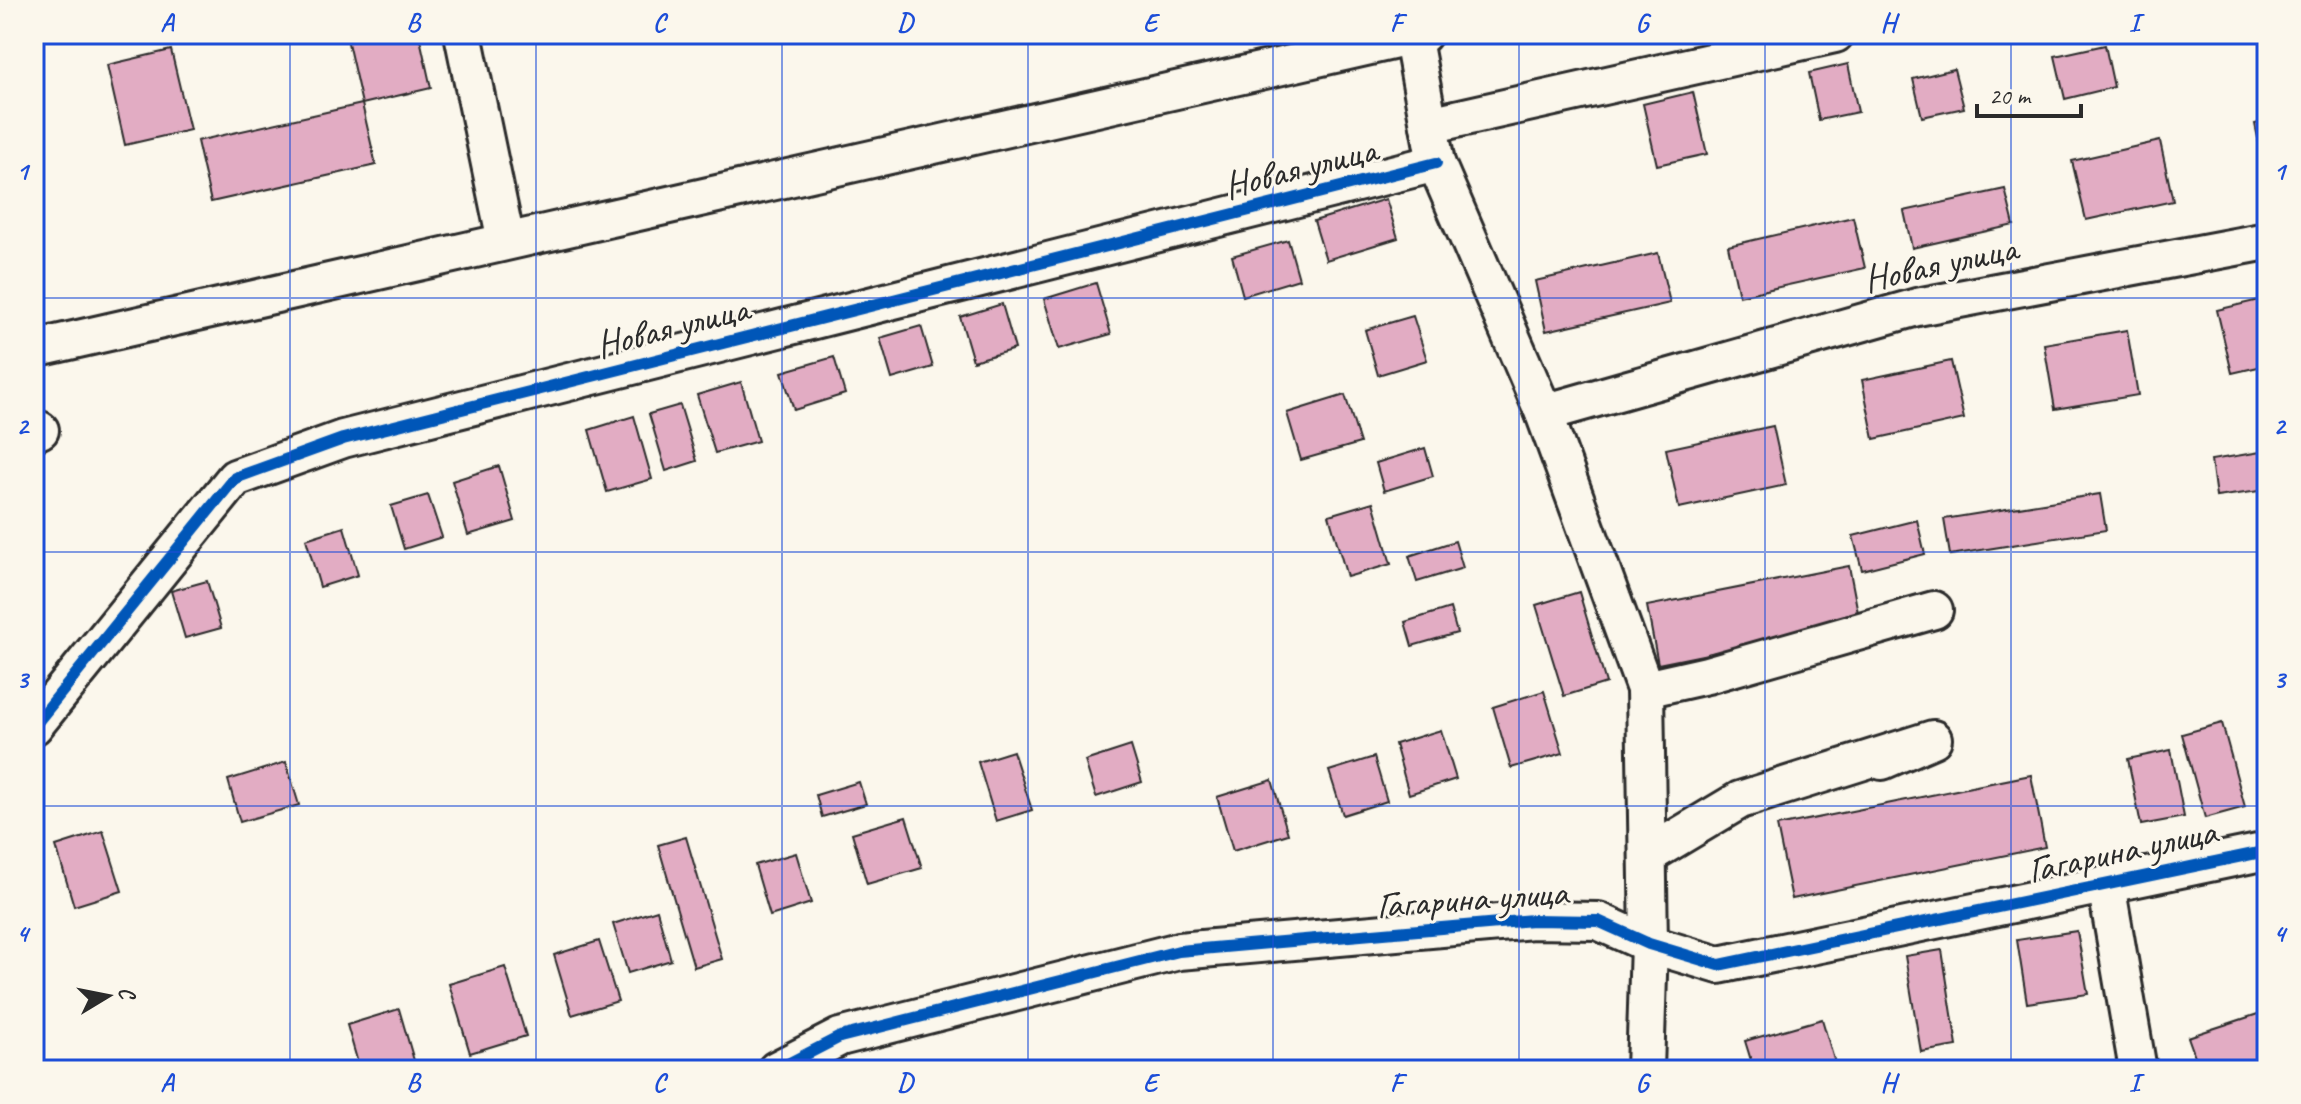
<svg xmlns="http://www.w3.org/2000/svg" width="2301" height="1104" font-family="Caveat,sans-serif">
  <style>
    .building { fill: #e2acc3; stroke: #2b2b2b; stroke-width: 2 }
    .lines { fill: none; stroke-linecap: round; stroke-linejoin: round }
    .minor-casing { stroke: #2b2b2b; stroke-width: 42 }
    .minor { stroke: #fbf7ec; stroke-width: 36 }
    .cycleway-casing { stroke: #fbf7ec; stroke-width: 17 }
    .cycleway { stroke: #0057b8; stroke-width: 12 }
    .grid { fill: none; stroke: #1d4ed8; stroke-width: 2; stroke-opacity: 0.55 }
    .labels { text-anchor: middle; stroke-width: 6; stroke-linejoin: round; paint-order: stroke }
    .street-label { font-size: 38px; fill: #2b2b2b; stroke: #fbf7ec }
    .neatline { fill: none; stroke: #1d4ed8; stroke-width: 3 }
    .grid-label { font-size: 26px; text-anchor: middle; font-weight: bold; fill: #1d4ed8 }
  </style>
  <rect width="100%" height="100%" fill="#fbf7ec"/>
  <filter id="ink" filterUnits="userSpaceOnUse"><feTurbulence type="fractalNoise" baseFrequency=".0125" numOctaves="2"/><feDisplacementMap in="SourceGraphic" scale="16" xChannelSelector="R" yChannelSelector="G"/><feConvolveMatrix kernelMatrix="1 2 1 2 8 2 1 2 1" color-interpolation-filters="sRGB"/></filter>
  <g filter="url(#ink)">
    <g class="building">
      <polygon points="346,34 419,34 431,88 362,104"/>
      <polygon points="2105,45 2114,87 2065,99 2055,56"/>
      <polygon points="171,50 190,130 125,145 107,65"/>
      <polygon points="1848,64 1858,112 1819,120 1809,73"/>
      <polygon points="1954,69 1964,108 1922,117 1913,79"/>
      <polygon points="1693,92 1707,154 1657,165 1643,104"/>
      <polygon points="362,104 376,165 211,202 197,141"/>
      <polygon points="2267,121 2267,180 2255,124"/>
      <polygon points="2160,141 2173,201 2086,220 2072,161"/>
      <polygon points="2005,189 2014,225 1912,248 1904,211"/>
      <polygon points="1386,199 1398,238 1326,260 1314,221"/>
      <polygon points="1853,217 1865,268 1739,296 1728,246"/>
      <polygon points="1288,240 1299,279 1243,296 1232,256"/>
      <polygon points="1658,253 1670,303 1546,331 1535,281"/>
      <polygon points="1096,283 1111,334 1059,349 1044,299"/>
      <polygon points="2267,298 2267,365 2232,373 2217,310"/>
      <polygon points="1002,304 1015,349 973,361 960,317"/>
      <polygon points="1413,316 1427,360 1378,375 1365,330"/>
      <polygon points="921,326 933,367 892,379 880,338"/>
      <polygon points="2127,330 2138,395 2055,409 2044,344"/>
      <polygon points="834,357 845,394 794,410 782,372"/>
      <polygon points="1951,361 1964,419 1874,439 1862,380"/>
      <polygon points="741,382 758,441 715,453 697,395"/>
      <polygon points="1345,395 1360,443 1301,460 1287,413"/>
      <polygon points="680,405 697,461 666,471 649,414"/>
      <polygon points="634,416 652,479 607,492 589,430"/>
      <polygon points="1773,426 1786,485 1679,508 1666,449"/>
      <polygon points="1425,448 1433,476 1384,491 1376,463"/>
      <polygon points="2267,451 2267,490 2216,497 2211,460"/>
      <polygon points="499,466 515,521 468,535 452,481"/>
      <polygon points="2100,494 2106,530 1950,555 1944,519"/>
      <polygon points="428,495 442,537 404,549 391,506"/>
      <polygon points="1373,502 1391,564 1347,577 1329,515"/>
      <polygon points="1917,520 1925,554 1862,570 1853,536"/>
      <polygon points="344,527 358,575 320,587 306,539"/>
      <polygon points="1455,541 1463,568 1417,582 1409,556"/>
      <polygon points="1849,566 1860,623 1658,664 1647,606"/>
      <polygon points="207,581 221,628 185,638 171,591"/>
      <polygon points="1579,592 1606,683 1564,696 1536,605"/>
      <polygon points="1450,608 1457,633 1412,646 1405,622"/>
      <polygon points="1544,691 1563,753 1511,768 1493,707"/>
      <polygon points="2222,723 2245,807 2205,818 2182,734"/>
      <polygon points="1441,730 1456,779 1409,794 1395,744"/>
      <polygon points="1131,746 1142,782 1096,797 1085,761"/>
      <polygon points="2171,750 2184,817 2141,825 2128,759"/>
      <polygon points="1013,751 1032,810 996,821 978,762"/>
      <polygon points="1374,757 1387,801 1343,815 1329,771"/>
      <polygon points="286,762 299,805 240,822 228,780"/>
      <polygon points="2031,775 2045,847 1792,899 1777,826"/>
      <polygon points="1272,780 1288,834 1233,851 1217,797"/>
      <polygon points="859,782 866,804 822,817 816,795"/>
      <polygon points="906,817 922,868 867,884 852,833"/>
      <polygon points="103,831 122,891 74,906 56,846"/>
      <polygon points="686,837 722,959 694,967 658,845"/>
      <polygon points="796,853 811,903 770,916 755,865"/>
      <polygon points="657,910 671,960 628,973 613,924"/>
      <polygon points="2077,931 2088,994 2027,1003 2017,940"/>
      <polygon points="599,941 618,1001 572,1015 554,955"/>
      <polygon points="1942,950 1957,1046 1921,1052 1905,956"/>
      <polygon points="505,967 526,1036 470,1053 449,984"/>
      <polygon points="399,1009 415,1064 396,1070 360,1070 347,1025"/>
      <polygon points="2267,1011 2267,1070 2200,1070 2188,1037"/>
      <polygon points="1822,1019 1837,1070 1754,1070 1745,1041"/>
      <polygon points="305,1063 307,1070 282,1070"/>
    </g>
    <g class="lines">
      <g class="minor-casing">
        <g id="minor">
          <polyline points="463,34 506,241"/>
          <polyline points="1412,34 1436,163 1544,413 1645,689 1649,944 1645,1070"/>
          <polyline points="1429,125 1835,34"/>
          <polyline points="34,349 1423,34"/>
          <polyline points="1544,413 1917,307 2267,241"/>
          <polyline points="34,432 40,430"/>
          <polyline points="1645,689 1707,675 1934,610"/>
          <polyline points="34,726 235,478 343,439 1436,163"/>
          <polyline points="1648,855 1740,800 1933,739 1882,761"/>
          <polyline points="2106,884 2138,1070"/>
          <polyline points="776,1070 840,1037 1179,951 1533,920 1598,921 1649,944 1719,965 2267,851"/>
        </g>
      </g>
      <use href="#minor" class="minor"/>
      <g class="cycleway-casing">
        <g id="cycleway">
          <polyline points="34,726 235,478 343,439 1436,163"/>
          <polyline points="776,1070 840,1037 1179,951 1533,920 1598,921 1649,944 1719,965 2267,851"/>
        </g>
      </g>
      <use href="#cycleway" class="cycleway"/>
    </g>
  </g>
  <path class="grid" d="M290,34V1070M536,34V1070M782,34V1070M1028,34V1070M1273,34V1070M1519,34V1070M1765,34V1070M2011,34V1070M34,298H2267M34,552H2267M34,806H2267"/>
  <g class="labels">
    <g class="street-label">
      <text transform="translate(1300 167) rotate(-14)" y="13">Новая улица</text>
      <text transform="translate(1940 263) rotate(-12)" y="13">Новая улица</text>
      <text transform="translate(672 326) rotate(-14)" y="13">Новая улица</text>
      <text transform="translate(2122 850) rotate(-12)" y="13">Гагарина улица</text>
      <text transform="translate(1472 898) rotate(-4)" y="13">Гагарина улица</text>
    </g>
  </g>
  <rect width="2301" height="1104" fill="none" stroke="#fbf7ec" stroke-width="88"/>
  <g transform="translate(108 996) rotate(80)" stroke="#fbf7ec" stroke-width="6" paint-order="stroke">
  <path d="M0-6L14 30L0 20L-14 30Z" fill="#2b2b2b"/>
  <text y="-12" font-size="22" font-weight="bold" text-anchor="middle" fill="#2b2b2b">С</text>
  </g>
  <path d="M1977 104v12h104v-12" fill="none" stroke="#2b2b2b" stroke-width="4"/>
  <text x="1989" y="104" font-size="24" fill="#2b2b2b" stroke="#fbf7ec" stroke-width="6" paint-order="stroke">20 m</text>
  <rect x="44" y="44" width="2213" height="1016" class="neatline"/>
  <g class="grid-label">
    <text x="167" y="31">A</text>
    <text x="413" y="31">B</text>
    <text x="659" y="31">C</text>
    <text x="905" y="31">D</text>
    <text x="1150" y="31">E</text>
    <text x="1396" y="31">F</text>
    <text x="1642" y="31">G</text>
    <text x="1888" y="31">H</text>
    <text x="2134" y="31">I</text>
    <text x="22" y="180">1</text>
    <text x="2279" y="180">1</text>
    <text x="22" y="434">2</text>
    <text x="2279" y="434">2</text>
    <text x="22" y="688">3</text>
    <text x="2279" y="688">3</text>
    <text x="22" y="942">4</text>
    <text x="2279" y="942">4</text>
    <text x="167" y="1091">A</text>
    <text x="413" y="1091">B</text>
    <text x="659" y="1091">C</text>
    <text x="905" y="1091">D</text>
    <text x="1150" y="1091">E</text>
    <text x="1396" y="1091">F</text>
    <text x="1642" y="1091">G</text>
    <text x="1888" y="1091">H</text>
    <text x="2134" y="1091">I</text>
  </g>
</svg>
